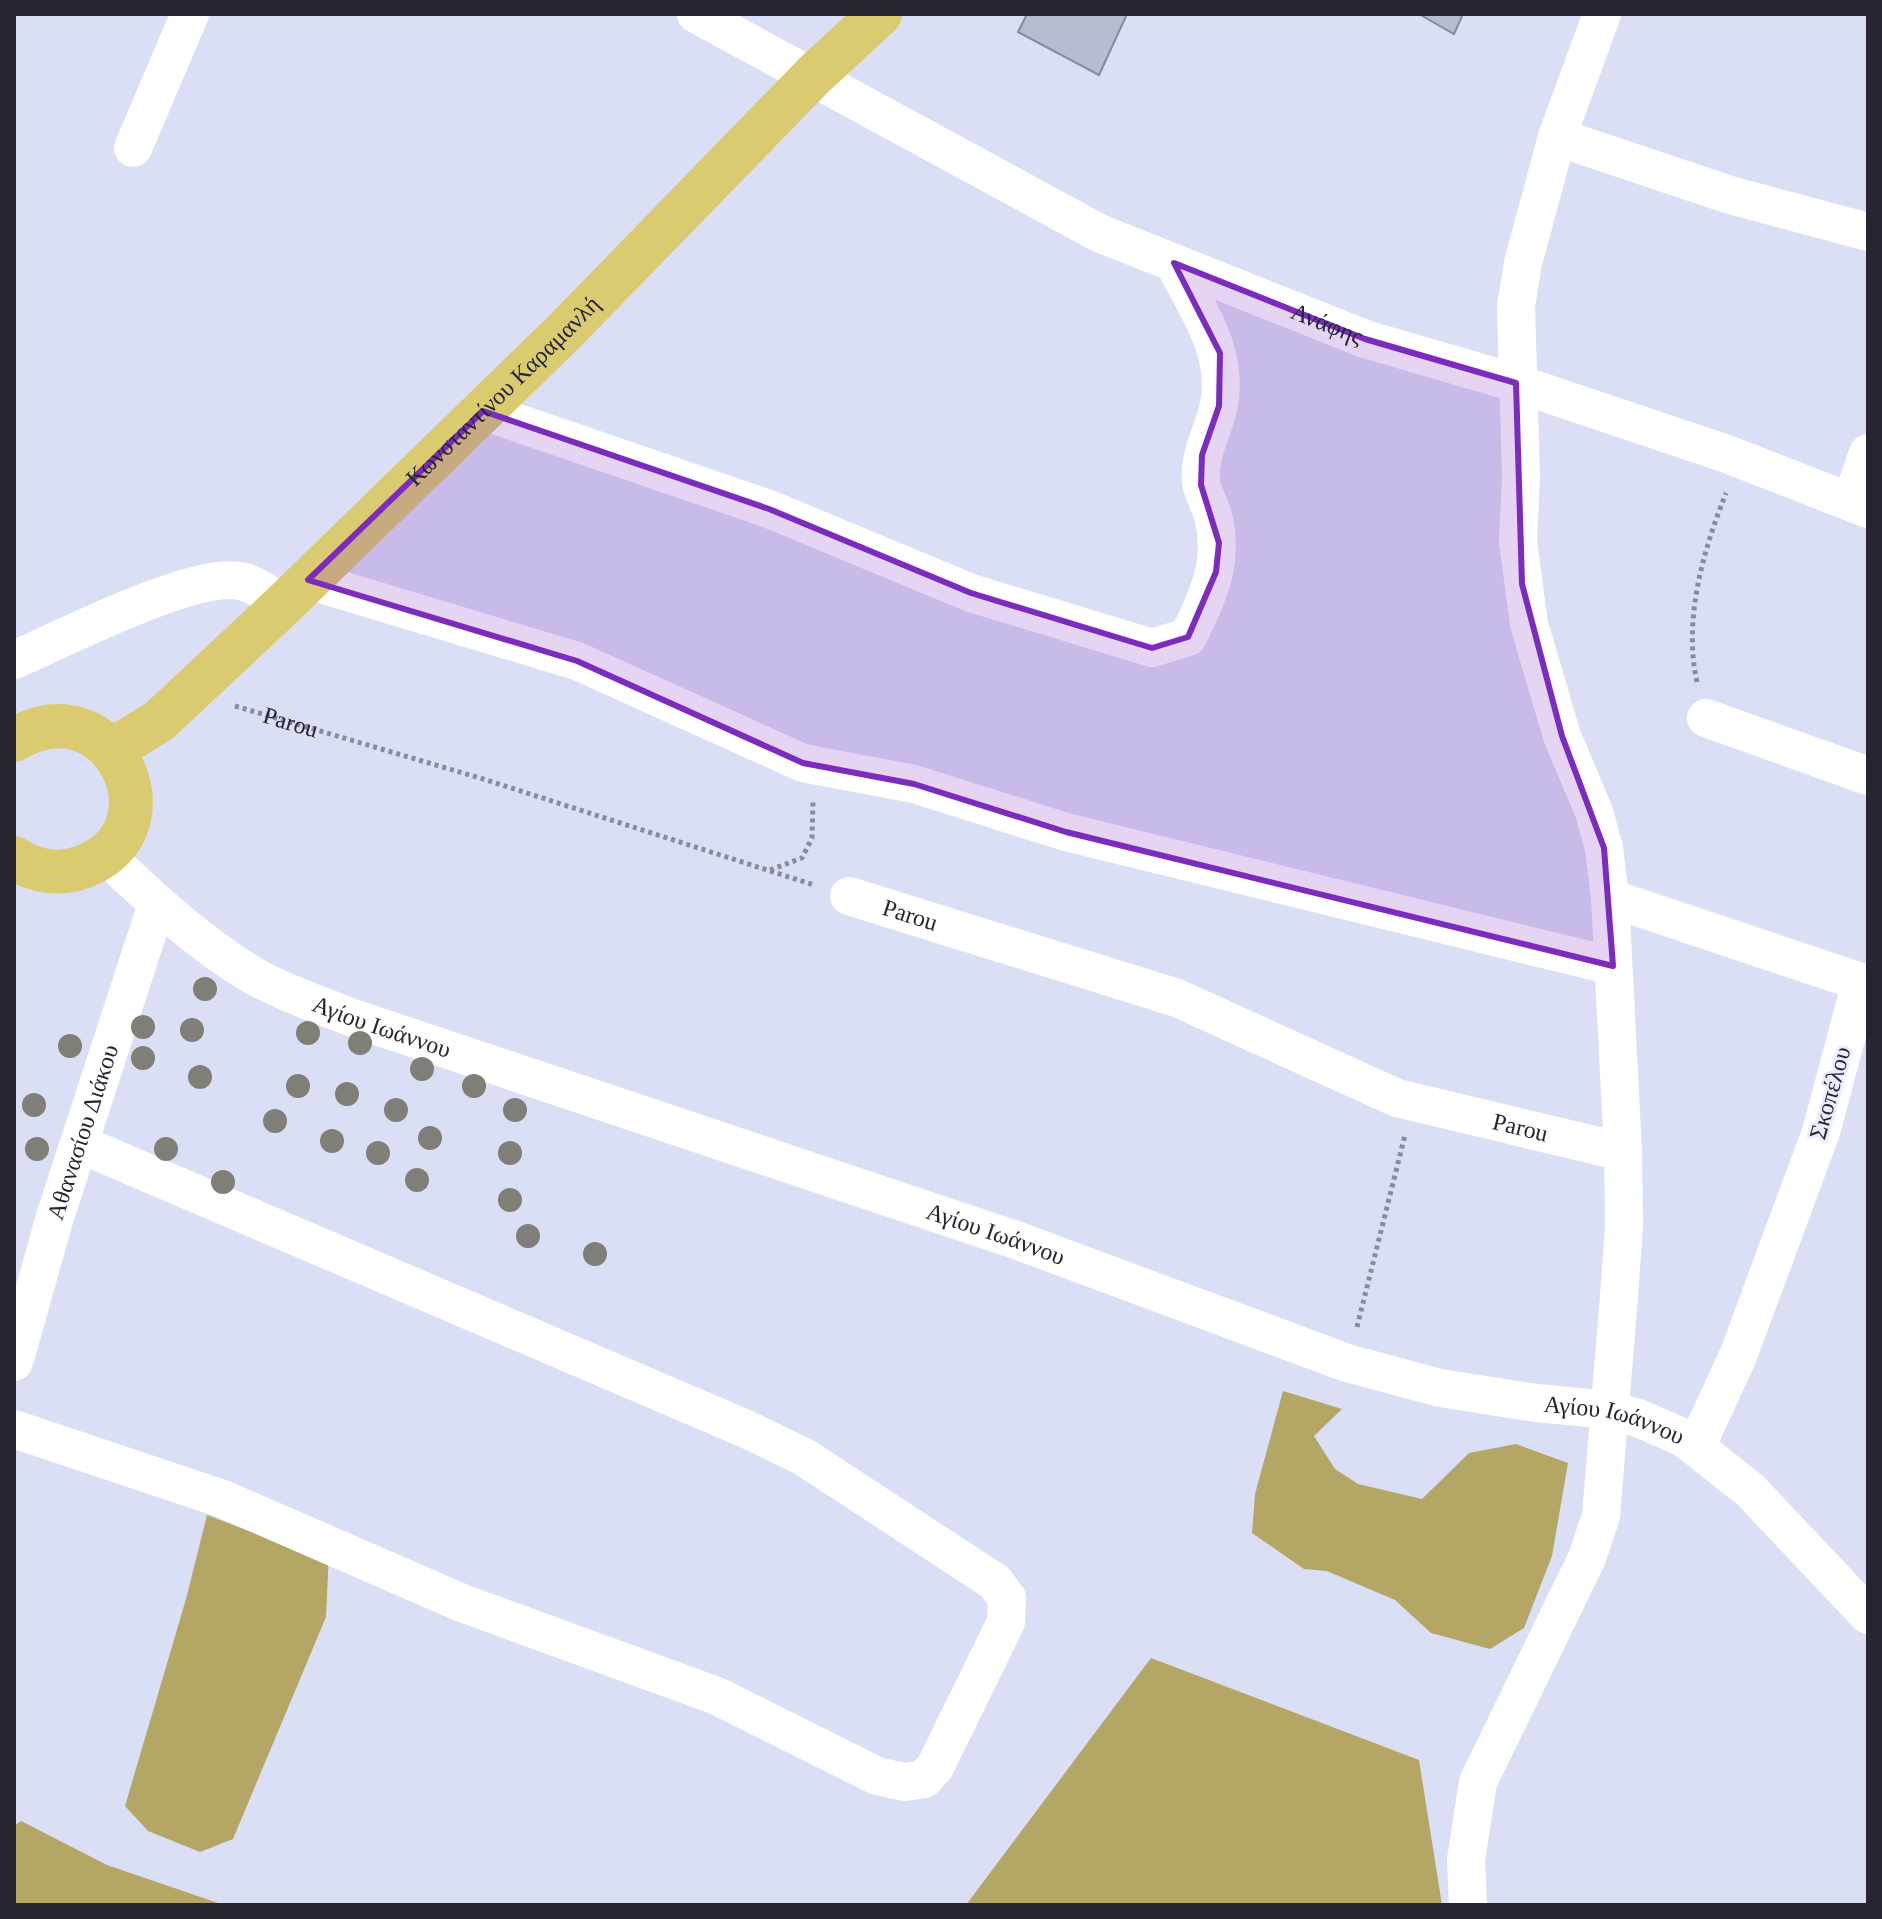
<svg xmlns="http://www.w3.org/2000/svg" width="1882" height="1919" font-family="'Times New Roman',serif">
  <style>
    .forest { fill: #b4a664 }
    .building { fill: #b8bcd2; stroke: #878b9f; stroke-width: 2 }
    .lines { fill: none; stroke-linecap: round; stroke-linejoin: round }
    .path { stroke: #898b9c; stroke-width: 5; stroke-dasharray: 4 4; stroke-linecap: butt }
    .minor { stroke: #fff; stroke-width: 38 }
    .major { stroke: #daca70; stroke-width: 44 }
    .tree { fill: #7f7e77 }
    .marked { fill: #7b2cbf; fill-opacity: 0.2; stroke: #7b2cbf; stroke-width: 6; stroke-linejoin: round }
    .labels { text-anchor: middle; stroke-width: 6; stroke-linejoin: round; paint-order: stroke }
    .street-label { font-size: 24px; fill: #25262f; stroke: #eaedff }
  </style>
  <rect width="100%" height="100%" fill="#dbdff6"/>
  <g class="forest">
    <polygon points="1283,1391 1342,1409 1314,1436 1335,1469 1358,1484 1422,1499 1469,1453 1516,1444 1568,1463 1552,1556 1524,1628 1490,1649 1431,1633 1395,1600 1327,1571 1304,1569 1252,1533 1255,1494"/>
    <polygon points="207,1515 267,1538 329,1553 326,1617 233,1839 200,1852 148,1831 125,1806 186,1599"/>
    <polygon points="1151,1658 1419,1760 1442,1905 966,1905"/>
    <polygon points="21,1821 107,1865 224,1905 14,1905 14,1826"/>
  </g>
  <g class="building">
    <polygon points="1027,14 1127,14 1099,75 1018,32"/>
    <polygon points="1419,14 1463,14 1454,34"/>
  </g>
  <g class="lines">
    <g class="path">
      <path d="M1697,682C1683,620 1703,551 1726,493"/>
      <path id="s1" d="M235,706L480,778L814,885"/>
      <polyline points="770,870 802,858 812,838 813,800"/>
      <polyline points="1357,1327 1405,1135"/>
    </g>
    <g class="minor">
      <path id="s2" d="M696,14L1099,233L1365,339L1516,383L1727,454L1868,509"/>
      <polyline points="1557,137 1730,195 1868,232"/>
      <polyline points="133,148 190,14"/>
      <path d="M483,411L769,509L971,593L1152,648L1188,637C1208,597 1225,561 1213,516C1210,504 1202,493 1201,481C1199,453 1213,432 1219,405C1229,351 1197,309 1174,263"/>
      <polyline points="1851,502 1868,453"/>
      <polyline points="308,580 577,661 803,763 914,784 1066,832 1613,966"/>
      <path d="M14,660C63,639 192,572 240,581C255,584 272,595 282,606"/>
      <polyline points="1706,718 1868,776"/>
      <path id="s3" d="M105,855C152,899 198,943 254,976C284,993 318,1004 350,1017L1016,1240L1347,1363L1440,1388L1536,1403L1610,1410L1638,1418L1684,1438L1750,1490L1868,1615"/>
      <path id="s4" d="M849,896L1177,998L1397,1098L1623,1152"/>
      <polyline points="1610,898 1861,982 1821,1132 1738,1356 1696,1447"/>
      <path id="s5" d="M14,1362L55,1217L157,904"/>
      <polyline points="14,1429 223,1499 462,1603 717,1696 877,1776 905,1782 924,1779 935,1767 1006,1622 1007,1598 995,1582 804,1457 746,1429 80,1144"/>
      <polyline points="1468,1905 1466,1860 1478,1782 1587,1558 1601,1516 1619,1296 1624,1225 1623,1152 1610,898 1604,848 1594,812 1562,736 1529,624 1518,542 1521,476 1516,306 1523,263 1557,137 1602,14"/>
    </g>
    <g class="major">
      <path d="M14,740C111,681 181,828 85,866C60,876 35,872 14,858"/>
      <path id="s6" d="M112,750L159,721L282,606L564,332L814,75L880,14"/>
    </g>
  </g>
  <g class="tree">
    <circle cx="205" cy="989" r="12"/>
    <circle cx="143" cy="1027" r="12"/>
    <circle cx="192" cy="1030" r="12"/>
    <circle cx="308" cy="1033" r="12"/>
    <circle cx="360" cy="1043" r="12"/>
    <circle cx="70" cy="1046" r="12"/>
    <circle cx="143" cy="1058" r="12"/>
    <circle cx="422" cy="1069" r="12"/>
    <circle cx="200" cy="1077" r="12"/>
    <circle cx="298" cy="1086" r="12"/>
    <circle cx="474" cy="1086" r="12"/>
    <circle cx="347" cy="1094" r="12"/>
    <circle cx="34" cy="1105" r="12"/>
    <circle cx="396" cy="1110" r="12"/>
    <circle cx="515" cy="1110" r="12"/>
    <circle cx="275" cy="1121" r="12"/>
    <circle cx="430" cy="1138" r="12"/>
    <circle cx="332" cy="1141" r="12"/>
    <circle cx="37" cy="1149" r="12"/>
    <circle cx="166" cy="1149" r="12"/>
    <circle cx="378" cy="1153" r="12"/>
    <circle cx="510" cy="1153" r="12"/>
    <circle cx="417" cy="1180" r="12"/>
    <circle cx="223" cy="1182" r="12"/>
    <circle cx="510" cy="1200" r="12"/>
    <circle cx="528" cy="1236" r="12"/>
    <circle cx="595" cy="1254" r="12"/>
  </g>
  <path class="marked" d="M1174,263L1365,339L1516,383L1522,584L1562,736L1604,848L1613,966L1066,832L914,784L803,763L577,661L308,580L483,411L769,509L971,593L1152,648L1188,637L1216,572L1219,543L1201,485L1202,455L1219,406L1220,353Z"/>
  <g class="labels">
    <g class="street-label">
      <text dy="8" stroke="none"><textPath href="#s2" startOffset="704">Ανάφης</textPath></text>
      <text dy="8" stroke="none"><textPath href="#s6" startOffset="532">Κωνσταντίνου Καραμανλή</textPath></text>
      <text dy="8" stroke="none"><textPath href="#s1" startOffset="58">Parou</textPath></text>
      <text dy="8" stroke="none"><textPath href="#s4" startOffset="64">Parou</textPath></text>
      <text dy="8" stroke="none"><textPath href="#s3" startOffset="330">Αγίου Ιωάννου</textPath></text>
      <text transform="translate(1830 1093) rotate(-74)" y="8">Σκοπέλου</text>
      <text dy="8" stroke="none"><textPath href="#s4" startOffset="712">Parou</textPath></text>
      <text dy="8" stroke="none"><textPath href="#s5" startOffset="240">Αθανασίου Διάκου</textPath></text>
      <text dy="8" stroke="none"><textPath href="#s3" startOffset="978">Αγίου Ιωάννου</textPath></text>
      <text dy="8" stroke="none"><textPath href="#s3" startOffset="1626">Αγίου Ιωάννου</textPath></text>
    </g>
  </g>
  <rect width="1882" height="1919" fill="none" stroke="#25262f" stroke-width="32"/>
</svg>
